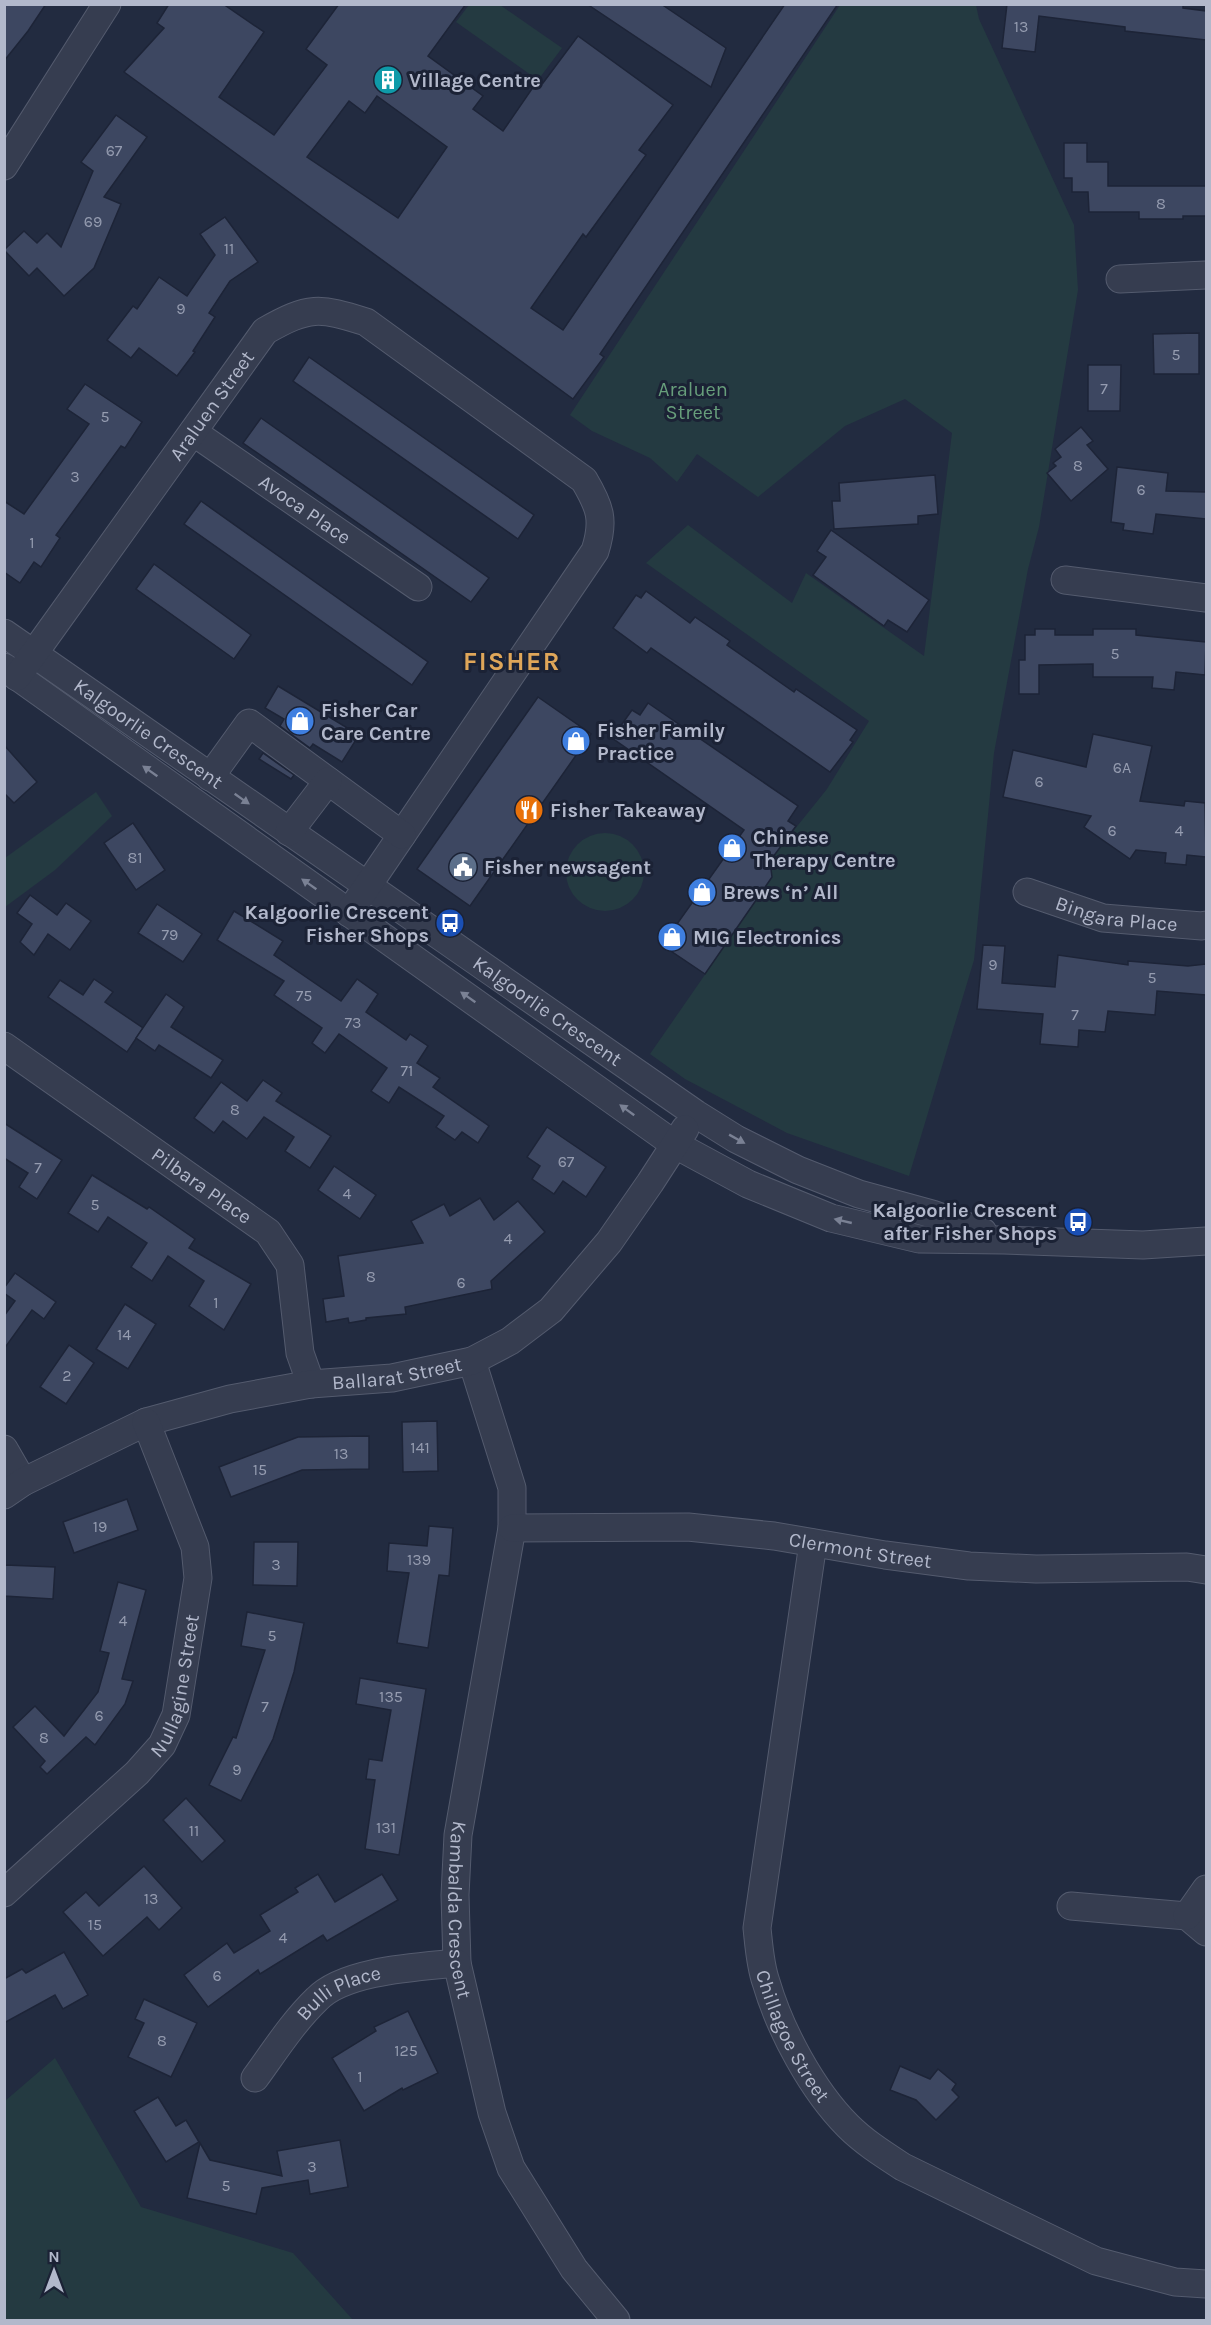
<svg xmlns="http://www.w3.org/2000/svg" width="1211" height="2325" font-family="Karla,sans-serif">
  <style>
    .green { fill: #243a41 }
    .building { fill: #3d4761; stroke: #1d2437; stroke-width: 1.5; fill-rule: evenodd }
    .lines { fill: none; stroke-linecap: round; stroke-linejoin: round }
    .minor-casing { stroke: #545b6e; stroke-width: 29 }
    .minor { stroke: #363d50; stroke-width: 27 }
    .oneway { fill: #7a8194 }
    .labels { text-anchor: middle; stroke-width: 6; stroke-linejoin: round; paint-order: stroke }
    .number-label { font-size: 16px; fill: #959cb0 }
    .poi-label { font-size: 20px; font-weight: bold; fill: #b2b8cb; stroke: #1b2235; text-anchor: start }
    .park-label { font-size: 20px; fill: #679e7b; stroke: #1b2235 }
    .street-label { font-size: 20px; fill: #b2b8cb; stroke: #1b2235 }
    .district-label { font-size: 26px; font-weight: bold; letter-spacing: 1.5px; fill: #dfa659; stroke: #1b2235 }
  </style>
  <rect width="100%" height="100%" fill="#222b40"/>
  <g class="green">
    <polygon points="469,5 500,5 562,48 538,80 456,22"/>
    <polygon points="840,5 976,5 979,19 1074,225 1078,290 1039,527 1028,569 994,753 974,960 909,1176 787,1133 685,1079 650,1054 772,878 770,860 827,789 869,721 646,563 688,525 792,603 806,573 924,656 952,433 905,399 845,426 758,497 697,454 677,482 650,458 592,431 570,415"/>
    <polygon points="96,792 112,816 55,870 5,907 5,858"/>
    <circle cx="605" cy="872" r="39"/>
    <polygon points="55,2058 141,2207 293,2253 353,2320 5,2320 5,2101"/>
  </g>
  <g class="building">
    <polygon points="4,4 46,4 28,31 4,61"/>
    <path d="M169,4H223L264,32L219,97L274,135L327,65L306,49L339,4H466L428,56L483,96L473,109L503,131L538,80L543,83L578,36L673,105L639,150L646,155L586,237L583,234L531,308L563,330L785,4H838L600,354L604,357L573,399L124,72L164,28L157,23ZM377,96L447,147L398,218L307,157L349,101L365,113Z"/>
    <polygon points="587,4 661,4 726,48 711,87"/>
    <polygon points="1007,4 1183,4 1183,8 1206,11 1206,40 1125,31 1125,27 1039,16 1035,52 1002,48"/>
    <polygon points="116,115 147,137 104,197 121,204 94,268 64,296 37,268 29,276 4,250 24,231 37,243 47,233 61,247 93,171 81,162"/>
    <polygon points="1064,143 1087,143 1087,162 1108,162 1108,186 1206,186 1206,216 1183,216 1183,219 1139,219 1139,212 1089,212 1088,192 1072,192 1072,178 1064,178"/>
    <polygon points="225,217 258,262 230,281 209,313 215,317 193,351 195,352 177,376 139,348 131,358 107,340 133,306 137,309 159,277 187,296 215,255 200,234"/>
    <polygon points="1199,333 1199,374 1154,374 1153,334"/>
    <polygon points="309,357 534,515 518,539 293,381"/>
    <polygon points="1088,365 1121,365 1120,411 1088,411"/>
    <polygon points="85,384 142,422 125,448 121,446 56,535 60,538 41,567 34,562 20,583 4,572 4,501 24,514 89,424 67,409"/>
    <polygon points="261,418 489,578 471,602 243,443"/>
    <polygon points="1081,427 1093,441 1087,445 1108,469 1071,501 1047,473 1056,466 1053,463 1061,457 1055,449"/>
    <polygon points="1117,467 1168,473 1166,491 1206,492 1206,519 1156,514 1153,534 1123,530 1124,524 1111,522"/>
    <polygon points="935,475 938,514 918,516 918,524 834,529 832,501 840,501 839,483"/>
    <polygon points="201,501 428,662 412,685 184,524"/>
    <polygon points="831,530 929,600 907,632 888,620 884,626 813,575 826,557 817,551"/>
    <polygon points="154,564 251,635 234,659 136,589"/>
    <polygon points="646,591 690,623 695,617 730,641 727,645 794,692 796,689 857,730 850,740 853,742 830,772 651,648 647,653 613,628 636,595 641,598"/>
    <polygon points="1035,629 1055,629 1055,635 1093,635 1093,629 1136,629 1136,635 1206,642 1205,675 1176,672 1174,690 1152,688 1153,677 1093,677 1093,664 1039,665 1039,694 1019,694 1019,660 1025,660 1025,635 1035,635"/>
    <polygon points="278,686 359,735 342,762 313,744 310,748 280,726 284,719 265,708"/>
    <polygon points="538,697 591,734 470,906 417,869"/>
    <polygon points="648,703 798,806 788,821 796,826 770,861 772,877 705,974 662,945 744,830 612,738 632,710 640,715"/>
    <polygon points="1093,734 1152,746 1140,801 1184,806 1185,801 1205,803 1206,857 1187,855 1186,865 1165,863 1166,853 1136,850 1130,859 1084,827 1091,816 1003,797 1013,750 1086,767"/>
    <polygon points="4,745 37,782 14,803 4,793"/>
    <polygon points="263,753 294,775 291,779 259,759"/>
    <polygon points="133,823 165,870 136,890 104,843"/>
    <polygon points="30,895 57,915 66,903 91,921 70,950 48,934 34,955 20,942 32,924 17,913"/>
    <polygon points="157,904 202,934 183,962 138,933"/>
    <polygon points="234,911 283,941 274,955 341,1001 357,979 378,994 366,1012 406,1040 410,1034 428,1046 417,1063 440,1078 433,1087 489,1126 478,1143 462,1132 455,1140 436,1127 444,1116 399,1087 389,1103 371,1091 387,1068 339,1034 325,1053 312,1043 322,1028 274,995 284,981 217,940"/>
    <polygon points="983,945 1005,946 1002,983 1055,987 1058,955 1128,965 1128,961 1188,966 1206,964 1206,995 1157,991 1155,1015 1108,1011 1105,1032 1079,1030 1078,1047 1040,1044 1043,1014 977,1009"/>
    <polygon points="94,979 113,992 105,1002 143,1028 127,1052 48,997 60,980 83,995"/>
    <polygon points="166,994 184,1007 171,1027 223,1060 211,1078 159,1045 155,1051 136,1038"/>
    <polygon points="263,1080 282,1093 276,1101 331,1136 310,1168 285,1151 294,1137 264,1117 247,1139 223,1121 214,1133 194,1118 221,1082 247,1101"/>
    <polygon points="4,1123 62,1160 37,1199 19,1187 28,1173 4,1158"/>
    <polygon points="547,1127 606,1167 586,1197 563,1181 554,1194 532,1179 540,1166 527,1157"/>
    <polygon points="334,1166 376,1195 360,1219 318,1190"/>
    <polygon points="92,1175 147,1209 149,1207 195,1239 189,1248 251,1284 224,1330 189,1306 204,1281 168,1256 152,1281 131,1267 147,1243 108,1217 98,1232 68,1213"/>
    <polygon points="480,1198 494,1220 518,1201 545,1232 491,1281 492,1289 405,1307 406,1314 366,1318 366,1320 349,1323 348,1318 326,1322 323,1299 344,1296 338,1256 423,1243 411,1221 444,1204 450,1216"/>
    <polygon points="15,1273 56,1302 44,1319 32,1310 4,1349 4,1316 15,1301 4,1293 4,1288"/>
    <polygon points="125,1304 156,1324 128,1369 96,1349"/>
    <polygon points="69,1345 94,1363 66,1404 40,1387"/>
    <polygon points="437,1421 438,1471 403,1472 402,1422"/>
    <polygon points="369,1436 369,1469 302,1470 231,1497 219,1467 298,1437"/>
    <polygon points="127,1499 138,1530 74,1553 63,1522"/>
    <polygon points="429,1526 453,1528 449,1576 439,1575 428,1648 397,1643 409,1573 387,1571 389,1543 427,1546"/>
    <polygon points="254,1542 298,1542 297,1586 253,1585"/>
    <polygon points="5,1565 55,1567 53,1599 4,1596"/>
    <polygon points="118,1582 146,1590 122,1679 133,1681 125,1704 95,1745 86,1737 47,1774 40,1767 45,1761 13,1727 35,1706 64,1736 98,1692 109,1653 100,1651"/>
    <polygon points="247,1612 304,1623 294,1672 273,1739 241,1801 209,1785 233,1737 236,1738 265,1650 241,1646"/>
    <polygon points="360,1678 426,1689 399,1855 365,1849 375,1780 366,1779 369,1759 382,1761 391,1710 356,1704"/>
    <polygon points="186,1798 225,1841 202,1862 163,1820"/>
    <polygon points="144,1866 182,1908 159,1930 147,1917 103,1956 63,1912 86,1892 99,1906"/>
    <polygon points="318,1874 335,1902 382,1874 398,1900 327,1941 323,1935 260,1974 258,1970 208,2007 184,1975 227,1943 234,1953 270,1931 260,1915 298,1892 295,1888"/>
    <polygon points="64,1952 88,1995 63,2009 55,1995 4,2023 4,1979 22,1969 26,1973"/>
    <polygon points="144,1999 197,2023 171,2077 128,2057 144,2023 135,2019"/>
    <polygon points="408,2011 438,2073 403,2090 402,2088 364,2111 332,2058 376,2031 374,2027"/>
    <polygon points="900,2066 930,2079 938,2069 956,2084 952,2090 959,2097 936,2120 916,2100 890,2090"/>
    <polygon points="158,2097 176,2126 186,2120 199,2142 166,2162 134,2111"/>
    <polygon points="340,2140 348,2187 310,2194 308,2180 262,2188 256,2214 187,2198 200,2143 210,2160 282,2176 277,2151"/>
  </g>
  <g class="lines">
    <g class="minor-casing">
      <g id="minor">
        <polyline points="4,166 107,4"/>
        <polyline points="1120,279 1206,275"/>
        <path id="s1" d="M193,432L418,587"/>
        <polyline points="1065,580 1206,598"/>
        <path id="s2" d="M4,633L696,1114L736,1139L798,1170L859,1194L932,1214L983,1232"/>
        <polyline points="4,667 674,1144 748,1184 831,1218 919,1239 1004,1240 1143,1245 1206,1241"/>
        <path id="s3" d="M17,677L265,331C309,306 319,307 366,322L584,480C600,507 605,520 595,551L349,913"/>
        <polyline points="210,777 249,723 402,835"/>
        <polyline points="289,832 328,781"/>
        <path id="s4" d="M1027,892L1103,918L1202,926L1206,925"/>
        <path id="s5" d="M4,1046L268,1232L290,1265L300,1353L311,1384"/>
        <path id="s6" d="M472,1361L512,1488V1528L458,1835L455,1895L457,1963L492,2113L511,2168L574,2269L616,2320"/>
        <polyline points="4,1449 23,1482"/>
        <path id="s7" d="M4,1495L23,1482L146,1422L230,1399L311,1384L392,1378L472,1361L510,1341L551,1310L609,1242L650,1183L685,1129"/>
        <path id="s8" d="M512,1528L688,1527L774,1536L885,1555L969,1566L1036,1569L1187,1567L1206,1570"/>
        <path id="s9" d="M813,1543L757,1928C759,1946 760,1965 766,1982C780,2030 812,2090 848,2126C864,2142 883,2154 903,2167L1096,2261L1175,2282L1206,2284"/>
        <path id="s10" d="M4,1893L137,1773L162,1745L176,1715L198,1578L195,1547L146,1422"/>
        <polyline points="1071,1906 1187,1916 1206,1932"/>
        <polyline points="1187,1916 1206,1889"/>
        <path id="s11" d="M255,2078C274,2052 293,2022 317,1999C345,1970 419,1967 457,1963"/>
      </g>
    </g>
    <use href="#minor" class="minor"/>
  </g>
  <defs><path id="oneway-solid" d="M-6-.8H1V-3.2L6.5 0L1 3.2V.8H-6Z" transform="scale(1.5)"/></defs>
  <g class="oneway">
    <use href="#oneway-solid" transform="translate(150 771) rotate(-145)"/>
    <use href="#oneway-solid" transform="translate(242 799) rotate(35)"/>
    <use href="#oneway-solid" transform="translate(309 884) rotate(-145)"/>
    <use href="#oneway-solid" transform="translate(468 997) rotate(-145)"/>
    <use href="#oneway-solid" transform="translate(627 1110) rotate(-144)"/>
    <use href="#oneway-solid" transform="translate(737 1139) rotate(29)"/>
    <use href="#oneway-solid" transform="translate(843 1221) rotate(-167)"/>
  </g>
  <defs>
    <g id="building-disc" transform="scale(1.5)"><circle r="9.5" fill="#0f9aa8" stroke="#1b2235"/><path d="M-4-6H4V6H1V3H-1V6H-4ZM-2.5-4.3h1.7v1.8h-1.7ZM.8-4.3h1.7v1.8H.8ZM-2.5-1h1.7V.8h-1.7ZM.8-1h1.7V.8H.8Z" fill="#fff"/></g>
    <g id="shop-disc" transform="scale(1.5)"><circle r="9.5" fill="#3f7fe0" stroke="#1b2235"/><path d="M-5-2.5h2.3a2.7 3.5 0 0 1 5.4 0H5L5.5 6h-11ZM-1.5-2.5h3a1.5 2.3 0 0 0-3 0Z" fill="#fff"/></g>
    <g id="restaurant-disc" transform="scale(1.5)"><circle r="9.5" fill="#e8710a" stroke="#1b2235"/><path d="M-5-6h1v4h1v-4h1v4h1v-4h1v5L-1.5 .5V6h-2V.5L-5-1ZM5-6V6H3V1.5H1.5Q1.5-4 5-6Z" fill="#fff"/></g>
    <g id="civic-disc" transform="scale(1.5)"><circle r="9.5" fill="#5c6f8a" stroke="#1b2235"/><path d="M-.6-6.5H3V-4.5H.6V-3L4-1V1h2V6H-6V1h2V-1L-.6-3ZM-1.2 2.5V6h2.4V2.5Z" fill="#fff"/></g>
    <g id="bus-disc" transform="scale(1.5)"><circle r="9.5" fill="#1a4fb4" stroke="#1b2235"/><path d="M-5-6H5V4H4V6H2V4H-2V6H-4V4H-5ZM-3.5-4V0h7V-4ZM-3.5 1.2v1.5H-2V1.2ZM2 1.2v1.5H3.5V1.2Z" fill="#fff"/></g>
  </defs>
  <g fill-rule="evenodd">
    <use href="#building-disc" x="388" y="80"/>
    <use href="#shop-disc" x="300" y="721"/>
    <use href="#shop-disc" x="576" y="741"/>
    <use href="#restaurant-disc" x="529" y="810"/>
    <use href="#shop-disc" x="732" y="848"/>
    <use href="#civic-disc" x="463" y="867"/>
    <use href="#shop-disc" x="702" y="892"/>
    <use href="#bus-disc" x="450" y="923"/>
    <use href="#shop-disc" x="672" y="937"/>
    <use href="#bus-disc" x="1078" y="1222"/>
  </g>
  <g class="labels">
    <g class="number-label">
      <text x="1021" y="32">13</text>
      <text x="114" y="156">67</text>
      <text x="1161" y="209">8</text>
      <text x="93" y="227">69</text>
      <text x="229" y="254">11</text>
      <text x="181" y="314">9</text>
      <text x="1176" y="360">5</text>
      <text x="1104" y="394">7</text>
      <text x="105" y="422">5</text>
      <text x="1078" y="471">8</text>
      <text x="75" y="482">3</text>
      <text x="1141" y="495">6</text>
      <text x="32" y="548">1</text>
      <text x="1115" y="659">5</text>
      <text x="1122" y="773">6A</text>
      <text x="1039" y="787">6</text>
      <text x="1112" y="836">6</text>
      <text x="1179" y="836">4</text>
      <text x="135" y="863">81</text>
      <text x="170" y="940">79</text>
      <text x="993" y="970">9</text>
      <text x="1152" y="983">5</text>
      <text x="304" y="1001">75</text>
      <text x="1075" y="1020">7</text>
      <text x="353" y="1028">73</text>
      <text x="407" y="1076">71</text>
      <text x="235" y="1115">8</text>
      <text x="566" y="1167">67</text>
      <text x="38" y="1173">7</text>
      <text x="347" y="1199">4</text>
      <text x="95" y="1210">5</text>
      <text x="508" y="1244">4</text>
      <text x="371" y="1282">8</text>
      <text x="461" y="1288">6</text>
      <text x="216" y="1308">1</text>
      <text x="124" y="1340">14</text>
      <text x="67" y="1381">2</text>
      <text x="420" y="1453">141</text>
      <text x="341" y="1459">13</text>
      <text x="260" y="1475">15</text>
      <text x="100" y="1532">19</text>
      <text x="419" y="1565">139</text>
      <text x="276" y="1570">3</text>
      <text x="123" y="1626">4</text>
      <text x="272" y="1641">5</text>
      <text x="391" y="1702">135</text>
      <text x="265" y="1712">7</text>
      <text x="99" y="1721">6</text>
      <text x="44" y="1743">8</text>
      <text x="237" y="1775">9</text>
      <text x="386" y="1833">131</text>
      <text x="194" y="1836">11</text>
      <text x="151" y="1904">13</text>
      <text x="95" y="1930">15</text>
      <text x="283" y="1943">4</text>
      <text x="217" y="1981">6</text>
      <text x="162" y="2046">8</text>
      <text x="406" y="2056">125</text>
      <text x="360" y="2082">1</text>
      <text x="312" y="2172">3</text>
      <text x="226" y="2191">5</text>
    </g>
    <g class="poi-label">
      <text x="409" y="87">Village Centre</text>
      <text x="321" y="717">Fisher Car<tspan x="321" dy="23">Care Centre</tspan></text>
      <text x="597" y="737">Fisher Family<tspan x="597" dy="23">Practice</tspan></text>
      <text x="550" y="817">Fisher Takeaway</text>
      <text x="753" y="844">Chinese<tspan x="753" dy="23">Therapy Centre</tspan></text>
      <text x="484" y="874">Fisher newsagent</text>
      <text x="723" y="899">Brews ‘n’ All</text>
      <text x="429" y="919" text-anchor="end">Kalgoorlie Crescent<tspan x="429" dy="23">Fisher Shops</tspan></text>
      <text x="693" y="944">MIG Electronics</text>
      <text x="1057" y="1217" text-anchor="end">Kalgoorlie Crescent<tspan x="1057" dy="23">after Fisher Shops</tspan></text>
    </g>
    <g class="park-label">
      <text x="693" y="396">Araluen<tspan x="693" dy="23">Street</tspan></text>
    </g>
    <g class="street-label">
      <text dy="7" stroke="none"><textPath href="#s3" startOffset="334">Araluen Street</textPath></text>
      <text dy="7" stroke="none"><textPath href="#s1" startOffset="136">Avoca Place</textPath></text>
      <text dy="7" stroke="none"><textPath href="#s2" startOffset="176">Kalgoorlie Crescent</textPath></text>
      <text dy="7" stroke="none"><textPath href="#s4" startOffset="93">Bingara Place</textPath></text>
      <text dy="7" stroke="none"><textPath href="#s2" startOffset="662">Kalgoorlie Crescent</textPath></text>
      <text dy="7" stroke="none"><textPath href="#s5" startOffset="242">Pilbara Place</textPath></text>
      <text dy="7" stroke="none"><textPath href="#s7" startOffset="416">Ballarat Street</textPath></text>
      <text dy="7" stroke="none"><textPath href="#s8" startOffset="350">Clermont Street</textPath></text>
      <text dy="7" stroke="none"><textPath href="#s10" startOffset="278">Nullagine Street</textPath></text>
      <text dy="7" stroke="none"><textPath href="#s6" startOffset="560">Kambalda Crescent</textPath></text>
      <text dy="7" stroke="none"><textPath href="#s11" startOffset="123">Bulli Place</textPath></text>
      <text dy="7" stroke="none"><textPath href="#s9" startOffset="504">Chillagoe Street</textPath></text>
    </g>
    <g class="district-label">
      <text x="512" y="670">FISHER</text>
    </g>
  </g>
  <rect width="1211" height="2325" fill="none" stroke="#b2b8cb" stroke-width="12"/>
  <g transform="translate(54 2271)" stroke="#1b2235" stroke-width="4.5" paint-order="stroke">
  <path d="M0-4.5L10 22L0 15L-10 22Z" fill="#b2b8cb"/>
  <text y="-9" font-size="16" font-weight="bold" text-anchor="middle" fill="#b2b8cb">N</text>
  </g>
</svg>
